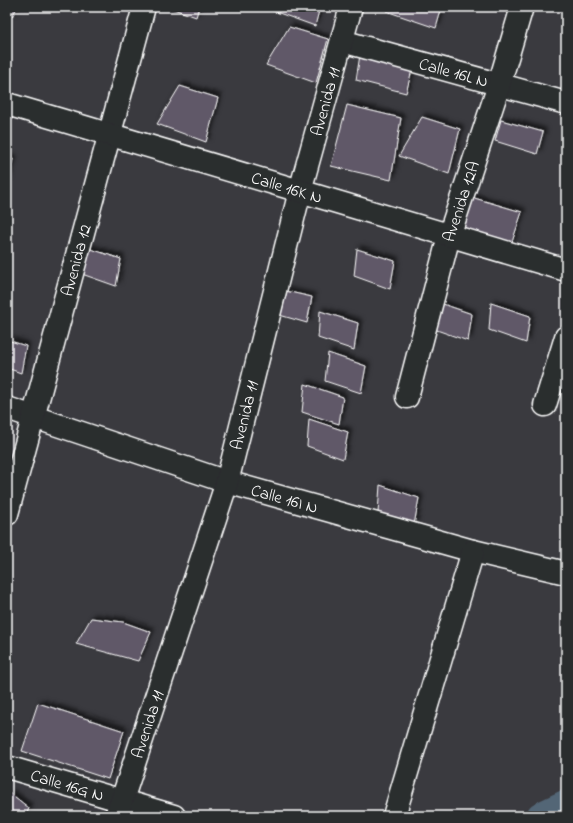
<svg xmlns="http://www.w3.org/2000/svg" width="573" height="823" font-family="'Indie Flower',sans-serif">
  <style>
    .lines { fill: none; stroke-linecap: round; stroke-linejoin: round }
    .canal { stroke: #536676; stroke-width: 29 }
    .building { fill: #615868; stroke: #fff; filter: url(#shadow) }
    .street-casing { stroke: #fff; stroke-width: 25 }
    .secondary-casing { stroke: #fff; stroke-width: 25 }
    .street { stroke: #2a2d2e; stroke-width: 22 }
    .secondary { stroke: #2a2d2e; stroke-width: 22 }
    .labels { text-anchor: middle; stroke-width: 3; stroke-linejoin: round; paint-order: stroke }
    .street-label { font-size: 17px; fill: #fff; stroke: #2a2d2e }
  </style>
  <defs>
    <filter id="shadow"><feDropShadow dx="3.5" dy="-3.5" stdDeviation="2" flood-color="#0009"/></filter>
  </defs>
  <rect width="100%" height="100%" fill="#3a3a3f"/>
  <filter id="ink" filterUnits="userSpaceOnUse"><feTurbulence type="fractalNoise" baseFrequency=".025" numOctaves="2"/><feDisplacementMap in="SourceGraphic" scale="8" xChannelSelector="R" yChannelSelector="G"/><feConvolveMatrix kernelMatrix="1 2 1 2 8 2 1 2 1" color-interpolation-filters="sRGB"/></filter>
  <g filter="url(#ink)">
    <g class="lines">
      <polyline class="canal" points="541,816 566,804"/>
    </g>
    <g class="building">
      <polygon points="7,7 17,7 12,17 7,15"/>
      <polygon points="168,7 199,7 196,17"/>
      <polygon points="266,7 320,7 315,26 265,8"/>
      <polygon points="388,7 442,7 436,28 386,11"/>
      <polygon points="289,27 328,39 316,83 266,65"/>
      <polygon points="360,55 413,66 406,93 356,80"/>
      <polygon points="180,86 218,98 206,142 157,124"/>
      <polygon points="347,105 401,118 391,180 331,166"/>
      <polygon points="422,117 460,129 449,174 399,156"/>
      <polygon points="501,120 543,132 537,154 495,141"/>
      <polygon points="7,157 13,159 7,181"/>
      <polygon points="471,197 522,212 511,245 462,229"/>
      <polygon points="82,246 121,259 116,286 79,273"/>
      <polygon points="357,249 395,261 390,289 354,276"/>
      <polygon points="281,290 312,297 307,323 276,314"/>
      <polygon points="434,301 472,314 468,341 431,328"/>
      <polygon points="491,303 530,316 526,343 489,330"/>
      <polygon points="320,311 358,323 354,350 318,338"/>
      <polygon points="7,340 26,346 21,373 7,368"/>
      <polygon points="328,353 366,366 361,393 325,381"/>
      <polygon points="305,384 343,397 339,424 302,412"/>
      <polygon points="309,419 348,432 343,459 307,446"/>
      <polygon points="380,485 419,498 414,525 378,513"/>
      <polygon points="91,618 123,622 151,632 138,661 76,644"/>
      <polygon points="38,703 124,731 108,779 22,751"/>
      <polygon points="10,793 29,808 26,816 7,816 7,798"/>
    </g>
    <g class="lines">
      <g class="street-casing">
        <g id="street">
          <path id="s1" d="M342,41L566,103"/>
          <path id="s2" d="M407,397L449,236L499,85L522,7"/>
          <polyline points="545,405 566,337"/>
          <path id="s3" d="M7,408L227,482L473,551L566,573"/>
          <path id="s4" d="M7,514L144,7"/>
          <path id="s5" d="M7,767L174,816"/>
          <path id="s6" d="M116,816L122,800L227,482L300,191L351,7"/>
          <polyline points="394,816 473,551"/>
        </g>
      </g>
      <g class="secondary-casing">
        <g id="secondary">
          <path id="s7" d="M7,104C194,158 379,216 566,270"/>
        </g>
      </g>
      <use href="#street" class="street"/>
      <use href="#secondary" class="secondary"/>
    </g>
  </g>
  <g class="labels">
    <g class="street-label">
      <text dy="6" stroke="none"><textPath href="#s1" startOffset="116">Calle 16L N</textPath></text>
      <text dy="6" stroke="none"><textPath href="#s6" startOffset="745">Avenida 11</textPath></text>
      <text dy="6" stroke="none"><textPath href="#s7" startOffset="292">Calle 16K N</textPath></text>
      <text dy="6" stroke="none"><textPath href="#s2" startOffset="203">Avenida 12A</textPath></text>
      <text dy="6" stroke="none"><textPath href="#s4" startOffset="263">Avenida 12</textPath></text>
      <text dy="6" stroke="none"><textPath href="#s6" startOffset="421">Avenida 11</textPath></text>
      <text dy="6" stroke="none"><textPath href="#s3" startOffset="292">Calle 16I N</textPath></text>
      <text dy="6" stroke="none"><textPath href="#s6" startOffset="97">Avenida 11</textPath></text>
      <text dy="6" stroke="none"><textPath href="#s5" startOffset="63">Calle 16G N</textPath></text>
    </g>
  </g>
  <rect width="573" height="823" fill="none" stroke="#2a2d2e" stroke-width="24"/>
  <rect x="12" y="12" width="549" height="799" fill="none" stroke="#fff" stroke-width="1.5" filter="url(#ink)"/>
</svg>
